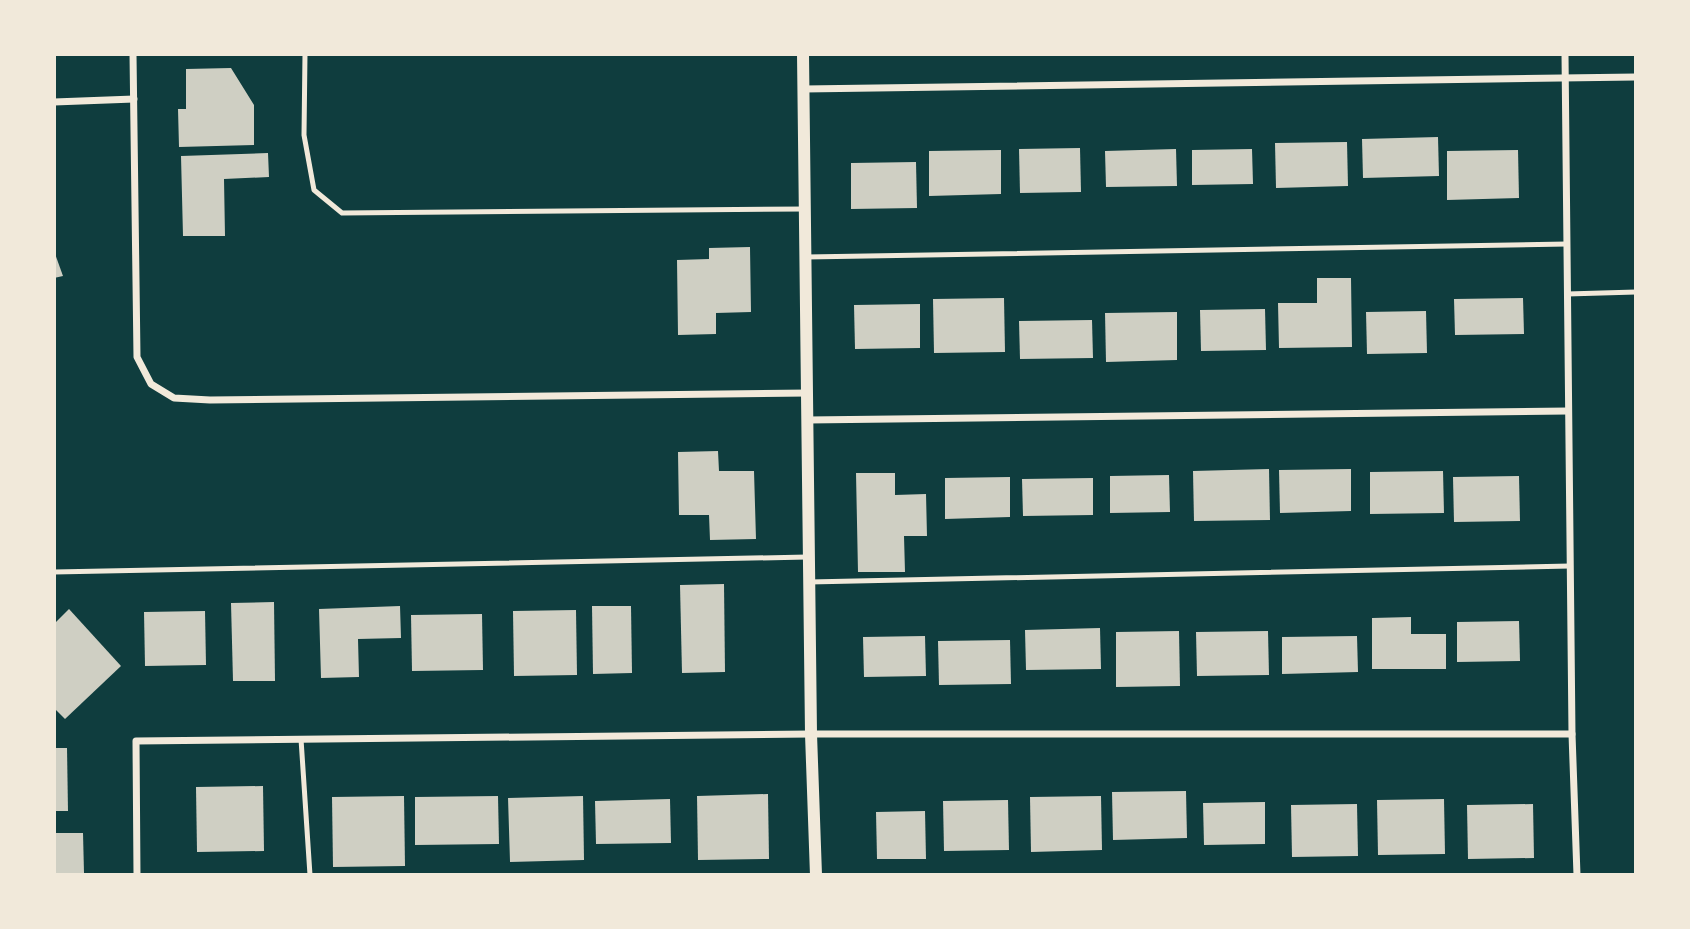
<svg xmlns="http://www.w3.org/2000/svg" width="1690" height="929" font-family="Barlow,sans-serif">
  <style>
    .building { fill: #cfcfc3 }
    .lines { fill: none; stroke-linecap: round; stroke-linejoin: round }
    .service { stroke: #f1e9da; stroke-width: 5 }
    .minor { stroke: #f1e9da; stroke-width: 7 }
    .tertiary { stroke: #f1e9da; stroke-width: 12 }
  </style>
  <rect width="100%" height="100%" fill="#0f3d3e"/>
  <g class="building">
    <polygon points="231,68 254,105 254,145 179,147 178,109 186,109 186,69"/>
    <polygon points="1438,137 1439,176 1363,178 1362,139"/>
    <polygon points="1347,142 1348,186 1276,188 1275,143"/>
    <polygon points="1080,148 1081,192 1020,193 1019,149"/>
    <polygon points="1176,149 1177,186 1106,187 1105,151"/>
    <polygon points="1252,149 1253,184 1192,185 1192,150"/>
    <polygon points="1001,150 1001,194 929,196 929,151"/>
    <polygon points="1518,150 1519,198 1447,200 1447,151"/>
    <polygon points="268,153 269,177 224,179 225,236 183,236 181,156"/>
    <polygon points="916,162 917,208 851,209 851,163"/>
    <polygon points="750,247 751,312 716,313 716,334 678,335 677,260 709,259 709,248"/>
    <polygon points="54,251 63,276 54,278"/>
    <polygon points="1317,278 1351,278 1352,347 1279,348 1278,303 1317,303"/>
    <polygon points="1004,298 1005,352 934,353 933,299"/>
    <polygon points="1523,298 1524,334 1455,335 1454,299"/>
    <polygon points="920,304 920,348 855,349 854,305"/>
    <polygon points="1265,309 1266,350 1201,351 1200,310"/>
    <polygon points="1426,311 1427,353 1367,354 1366,312"/>
    <polygon points="1177,312 1177,360 1106,362 1105,313"/>
    <polygon points="1092,320 1093,358 1020,359 1019,321"/>
    <polygon points="718,451 719,471 754,471 756,539 710,540 709,515 679,515 678,452"/>
    <polygon points="1269,469 1270,520 1194,521 1193,471"/>
    <polygon points="1351,469 1351,511 1280,513 1279,470"/>
    <polygon points="1443,471 1444,513 1370,514 1370,472"/>
    <polygon points="856,473 895,473 895,495 926,494 927,536 904,536 905,572 858,572"/>
    <polygon points="1169,475 1170,512 1110,513 1110,476"/>
    <polygon points="1519,476 1520,521 1454,522 1453,477"/>
    <polygon points="1010,477 1010,517 945,519 945,478"/>
    <polygon points="1093,478 1093,515 1023,516 1022,479"/>
    <polygon points="724,584 725,672 682,673 680,585"/>
    <polygon points="274,602 275,681 233,681 231,603"/>
    <polygon points="400,606 401,638 358,639 359,677 321,678 319,609"/>
    <polygon points="592,606 631,606 632,673 593,674"/>
    <polygon points="69,609 121,666 65,719 54,708 54,624"/>
    <polygon points="576,610 577,675 514,676 513,611"/>
    <polygon points="205,611 206,665 145,666 144,612"/>
    <polygon points="482,614 483,670 412,671 411,615"/>
    <polygon points="1411,617 1411,634 1446,634 1446,669 1372,669 1372,618"/>
    <polygon points="1519,621 1520,661 1457,662 1457,622"/>
    <polygon points="1100,628 1101,669 1026,670 1025,630"/>
    <polygon points="1179,631 1180,686 1116,687 1116,632"/>
    <polygon points="1268,631 1269,675 1197,676 1196,632"/>
    <polygon points="925,636 926,676 864,677 863,637"/>
    <polygon points="1357,636 1358,672 1282,674 1282,637"/>
    <polygon points="1010,640 1011,684 939,685 938,641"/>
    <polygon points="54,748 67,748 68,811 54,811"/>
    <polygon points="263,786 264,851 197,852 196,787"/>
    <polygon points="1186,791 1187,838 1113,840 1112,792"/>
    <polygon points="768,794 769,859 698,860 697,796"/>
    <polygon points="404,796 405,866 333,867 332,797"/>
    <polygon points="498,796 499,844 415,845 415,797"/>
    <polygon points="583,796 584,860 510,862 508,798"/>
    <polygon points="1101,796 1102,850 1031,852 1030,797"/>
    <polygon points="670,799 671,843 596,844 595,801"/>
    <polygon points="1444,799 1445,854 1378,855 1377,800"/>
    <polygon points="1008,800 1009,850 944,851 943,801"/>
    <polygon points="1265,802 1265,844 1204,845 1203,803"/>
    <polygon points="1357,804 1358,856 1292,857 1291,805"/>
    <polygon points="1533,804 1534,858 1468,859 1467,805"/>
    <polygon points="925,811 926,859 877,859 876,812"/>
    <polygon points="54,833 83,833 84,873 54,874"/>
  </g>
  <g class="lines">
    <g class="service">
      <polyline points="305,54 304,135 314,190 342,213 805,209"/>
      <polyline points="806,257 1567,244"/>
      <polyline points="1567,294 1636,292"/>
      <polyline points="54,572 807,557"/>
      <polyline points="809,582 1570,566"/>
      <polyline points="301,739 310,875"/>
    </g>
    <g class="minor">
      <polyline points="133,54 137,357 151,384 174,398 210,400 808,393"/>
      <polyline points="1565,54 1572,734 1577,875"/>
      <polyline points="804,89 1636,77"/>
      <polyline points="54,102 134,99"/>
      <polyline points="808,420 1568,411"/>
      <polyline points="137,875 136,741 811,734 1572,734"/>
    </g>
    <polyline class="tertiary" points="803,54 811,734 816,875"/>
  </g>
  <rect width="1690" height="929" fill="none" stroke="#f1e9da" stroke-width="112"/>
</svg>
